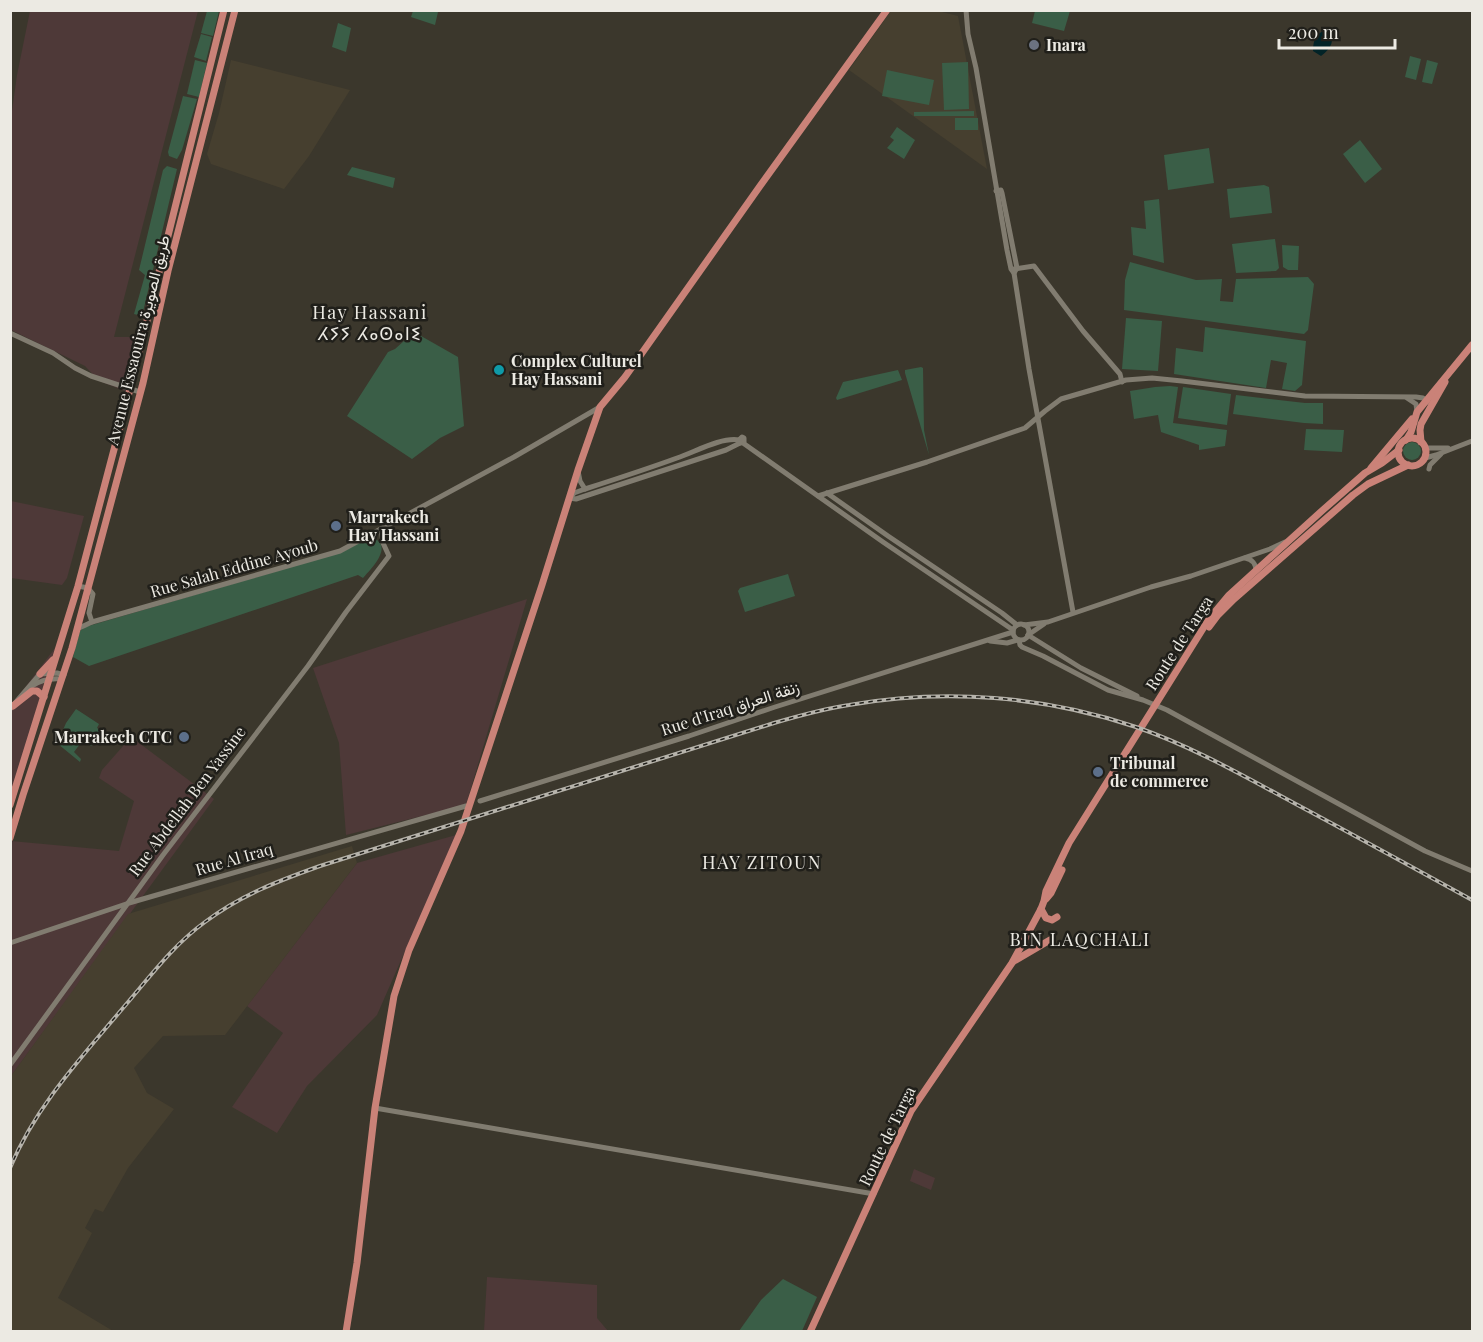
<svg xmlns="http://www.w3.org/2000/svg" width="1483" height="1342" font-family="'Playfair Display',Vazirmatn,'Noto Sans Tifinagh',serif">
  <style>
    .commercial { fill: #4e3938 }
    .built { fill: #463f2f }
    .green { fill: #3a5e47 }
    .water { fill: #022327 }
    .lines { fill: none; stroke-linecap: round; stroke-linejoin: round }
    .minor { stroke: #817c70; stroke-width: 5 }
    .major { stroke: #ca8278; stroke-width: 7 }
    .rail-casing { stroke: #b6b3ab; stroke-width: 4 }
    .rail { stroke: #201f1a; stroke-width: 1.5; stroke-dasharray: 4.5; stroke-linecap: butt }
    .worship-dot { fill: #6b7280; stroke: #201f1a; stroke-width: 2 }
    .culture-dot { fill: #0f9aa8; stroke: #201f1a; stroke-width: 2 }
    .service-dot { fill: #5c6f8a; stroke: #201f1a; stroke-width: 2 }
    .labels { text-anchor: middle; stroke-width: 5; stroke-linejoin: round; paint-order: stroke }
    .poi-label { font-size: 16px; font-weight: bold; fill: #eceae3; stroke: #201f1a; text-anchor: start }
    .street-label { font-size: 16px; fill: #eceae3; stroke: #201f1a }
    .neighbourhood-label { font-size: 18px; letter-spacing: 1.5px; fill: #eceae3; stroke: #201f1a }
  </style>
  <rect width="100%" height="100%" fill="#3b372c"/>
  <g class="commercial">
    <polygon points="30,11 198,11 114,337 141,337 130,393 99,381 85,366 11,330 10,125 17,75"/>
    <polygon points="11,501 84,516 67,578 62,585 11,578"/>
    <polygon points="527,599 466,805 346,835 339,743 313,668"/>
    <polygon points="55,648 44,682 11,804 11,706"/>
    <polygon points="131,737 214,799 11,1076 11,841 119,851 134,801 99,778 102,770"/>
    <polygon points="456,835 377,1015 307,1086 277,1133 232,1107 283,1033 247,1006 357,863"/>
    <polygon points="914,1169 935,1178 931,1190 910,1181"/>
    <polygon points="487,1277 597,1285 597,1318 608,1331 484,1331"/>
  </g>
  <g class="built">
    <polygon points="891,11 938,11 958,16 987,169 849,70"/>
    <polygon points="231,60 350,90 309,156 284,189 211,164 207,154 219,113"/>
    <polygon points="352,846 357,863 225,1035 163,1036 134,1068 147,1093 174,1109 128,1168 103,1212 95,1209 85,1228 92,1233 58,1298 113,1331 11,1331 11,1076 128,914"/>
  </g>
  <g class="green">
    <polygon points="207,11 219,11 213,36 201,33"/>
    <polygon points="413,11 433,11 438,12 435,25 411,17"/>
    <polygon points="1035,11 1070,11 1064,31 1032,23"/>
    <polygon points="338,23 351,28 346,52 332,47"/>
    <polygon points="201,34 212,37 206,61 194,57"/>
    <polygon points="1410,56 1421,59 1416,80 1405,77"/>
    <polygon points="195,60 207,63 199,97 187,94"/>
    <polygon points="1427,60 1438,63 1432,84 1422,82"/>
    <polygon points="968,62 969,109 944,110 942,63"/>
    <polygon points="887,70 934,80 929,105 882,96"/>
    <polygon points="183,96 197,99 182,150 177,159 169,156 168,152"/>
    <polygon points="974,111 974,116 914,116 914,112"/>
    <rect x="955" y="118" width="23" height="12"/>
    <polygon points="897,127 915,140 904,159 887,148 894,140 890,137"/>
    <polygon points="1360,140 1382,169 1365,183 1343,154"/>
    <polygon points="1209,148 1214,183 1168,190 1164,155"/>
    <polygon points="167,166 177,169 142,316 134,314 145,275 139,270 163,170"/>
    <polygon points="352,167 395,178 393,188 347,175"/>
    <polygon points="1264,185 1269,187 1272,213 1230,218 1227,189"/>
    <polygon points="1159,199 1164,263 1133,255 1131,227 1146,229 1144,201"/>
    <polygon points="1275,239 1279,268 1276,271 1236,273 1232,244"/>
    <polygon points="1282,245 1299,246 1298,270 1288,270 1283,267"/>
    <polygon points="1130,262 1196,280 1222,279 1220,301 1233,302 1236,279 1308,277 1314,284 1308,330 1304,334 1124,310 1125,280"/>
    <polygon points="1126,318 1162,321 1158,371 1122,369"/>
    <polygon points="1205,327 1306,341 1302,385 1295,391 1282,389 1287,363 1271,360 1266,388 1174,374 1176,348 1203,352"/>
    <polygon points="414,332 458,357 464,426 440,438 412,459 347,416 388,352 395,349"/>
    <polygon points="921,367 923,368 924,430 929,455 905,373 905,370"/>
    <polygon points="898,370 902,380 837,400 836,398 843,382"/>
    <polygon points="1170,386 1178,387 1173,423 1227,430 1225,446 1199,450 1199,445 1161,432 1158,415 1134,419 1130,391 1155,387"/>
    <polygon points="1183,387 1231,394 1227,425 1178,418"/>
    <polygon points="1236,395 1305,403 1323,403 1323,424 1304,423 1233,414"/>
    <polygon points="1306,429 1344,430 1342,452 1304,450"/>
    <circle cx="1412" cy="451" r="9"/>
    <path d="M371,537C395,545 372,568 363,578L358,575L89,666L73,657L80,631L85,627L342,552Z"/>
    <polygon points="788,574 795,596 745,612 738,591 740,588"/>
    <polygon points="76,709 99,724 97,728 102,731 91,746 83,740 74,752 81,759 80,762 58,744 65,732 63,730 66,723"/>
    <polygon points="783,1279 817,1297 802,1331 739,1331 761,1300"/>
  </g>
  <path class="water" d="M1331,28C1334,41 1332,48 1321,56L1313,51C1313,37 1318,32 1331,28Z"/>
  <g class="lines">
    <g class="minor">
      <polyline points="966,10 968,34 976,68 1007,250 1011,269 1014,273"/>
      <polyline points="996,191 1001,190 1002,193 1017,268 1014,273 1029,369 1073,612"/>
      <polyline points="1014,269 1034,266 1083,331 1120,374 1122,382"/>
      <polyline points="10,333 53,353 75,368 91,376 140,392"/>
      <polyline points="1407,398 1416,404 1417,412"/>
      <polygon points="742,437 744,438 744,442 741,443 739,440"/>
      <polyline points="743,443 883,542 1013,630"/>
      <polyline points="1425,448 1448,448"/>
      <polyline points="1425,458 1436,455 1472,441"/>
      <polyline points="1429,469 1430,465 1441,454"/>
      <polyline points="578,471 580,481 585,489"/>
      <polyline points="827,493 888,536 1002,613 1017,625"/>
      <polyline points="818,496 927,462 1025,428 1045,411 1061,399 1126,380 1152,378 1182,381 1305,396 1416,397 1423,398 1428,402"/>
      <path d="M571,497L574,493L585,489C616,479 647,469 677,458C695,452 721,437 739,440"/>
      <polyline points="569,498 576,499 726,450 740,443"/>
      <path d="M1245,558C1252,559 1256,564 1256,571"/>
      <polyline points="78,586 88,588 93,594 89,613 92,622"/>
      <circle cx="1021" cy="632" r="8"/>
      <polyline points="1024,625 1048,622 1151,587 1191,576 1270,549 1285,542"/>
      <polyline points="77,629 92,622 340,551 514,457 600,407"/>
      <polyline points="1028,635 1081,668 1137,696"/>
      <polyline points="1028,635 1044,624"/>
      <polyline points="1019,640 1020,645 1022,647 1043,656 1108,690 1143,700 1167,710 1425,851 1472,871"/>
      <polyline points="990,641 1007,643 1018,640"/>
      <path d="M32,686C42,679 51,678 62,679"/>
      <polyline points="10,709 40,674 57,673 64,675"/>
      <polyline points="480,801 689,736 775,707 1013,632"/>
      <polyline points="10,943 129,903 466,806"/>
      <polyline points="10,1065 163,855 308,666 346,612 389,556 383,543 381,530"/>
      <polyline points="375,1108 874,1194"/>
    </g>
    <g class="major">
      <circle cx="1412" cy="452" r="14"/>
      <polyline points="1406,440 1411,432 1417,412 1472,345"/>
      <polyline points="1421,442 1420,430 1421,424 1445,382"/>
      <polyline points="1371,468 1412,419"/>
      <polyline points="1209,627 1218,615 1234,599 1353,495 1368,484 1408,465"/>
      <polyline points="40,674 53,660"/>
      <polyline points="13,706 32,691 37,691 44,697"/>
      <polyline points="10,805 78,586 130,389 224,10"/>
      <polyline points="10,838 23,795 72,648 143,383 168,271 235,10"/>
      <polyline points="1046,899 1051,893 1062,870"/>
      <polyline points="1041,909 1046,918 1052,920 1057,917"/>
      <polyline points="1014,961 1050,940"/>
      <polyline points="346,1332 357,1263 375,1108 394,996 409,950 461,831 542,585 578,470 600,407 625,377 760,186 887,10"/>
      <polyline points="810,1332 911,1111 1012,963 1041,909 1044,901 1046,891 1069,843 1209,619 1229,595 1324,509 1365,473 1382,463 1399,450"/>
    </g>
    <g class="rail-casing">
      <path id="rail" d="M10,1168C36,1106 80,1059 123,1008C149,978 173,945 205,922C241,895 278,881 320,866L774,723C798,716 823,709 849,705C945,688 1044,696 1136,727C1191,746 1242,775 1292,802C1352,834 1412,867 1472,900"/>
    </g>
    <use href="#rail" class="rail"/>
  </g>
  <circle class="worship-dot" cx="1034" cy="45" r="6"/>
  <circle class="culture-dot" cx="499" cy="370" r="6"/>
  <g class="service-dot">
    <circle cx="336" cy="526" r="6"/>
    <circle cx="184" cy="737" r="6"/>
    <circle cx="1098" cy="772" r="6"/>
  </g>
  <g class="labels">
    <g class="poi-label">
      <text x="1046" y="51">Inara</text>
      <text x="511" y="367">Complex Culturel<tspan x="511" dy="18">Hay Hassani</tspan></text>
      <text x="348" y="523">Marrakech<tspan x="348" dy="18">Hay Hassani</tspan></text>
      <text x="172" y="743" text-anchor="end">Marrakech CTC</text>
      <text x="1110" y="769">Tribunal<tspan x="1110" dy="18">de commerce</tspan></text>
    </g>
    <g class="street-label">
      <text transform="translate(138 340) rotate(-76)" y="6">Avenue Essaouira طريق الصويرة</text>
      <text transform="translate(234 568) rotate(-16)" y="6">Rue Salah Eddine Ayoub</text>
      <text transform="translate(1179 643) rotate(-57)" y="6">Route de Targa</text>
      <text transform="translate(730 708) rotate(-18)" y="6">Rue d'Iraq زنقة العراق</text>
      <text transform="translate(187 801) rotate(-53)" y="6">Rue Abdellah Ben Yassine</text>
      <text transform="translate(234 859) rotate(-16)" y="6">Rue Al Iraq</text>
      <text transform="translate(887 1136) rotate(-64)" y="6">Route de Targa</text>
    </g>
    <g class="neighbourhood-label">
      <text x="370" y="319">Hay Hassani<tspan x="370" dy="21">ⵃⵢⵢ ⵃⴰⵙⴰⵏⵉ</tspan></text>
      <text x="762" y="869">HAY ZITOUN</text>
      <text x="1080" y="946">BIN LAQCHALI</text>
    </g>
  </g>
  <rect width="1483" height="1342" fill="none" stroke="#eceae3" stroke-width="24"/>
  <path d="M1279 39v9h116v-9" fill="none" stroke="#eceae3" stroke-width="3"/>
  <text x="1288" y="39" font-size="18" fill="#eceae3" stroke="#201f1a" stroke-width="4.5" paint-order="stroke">200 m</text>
</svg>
